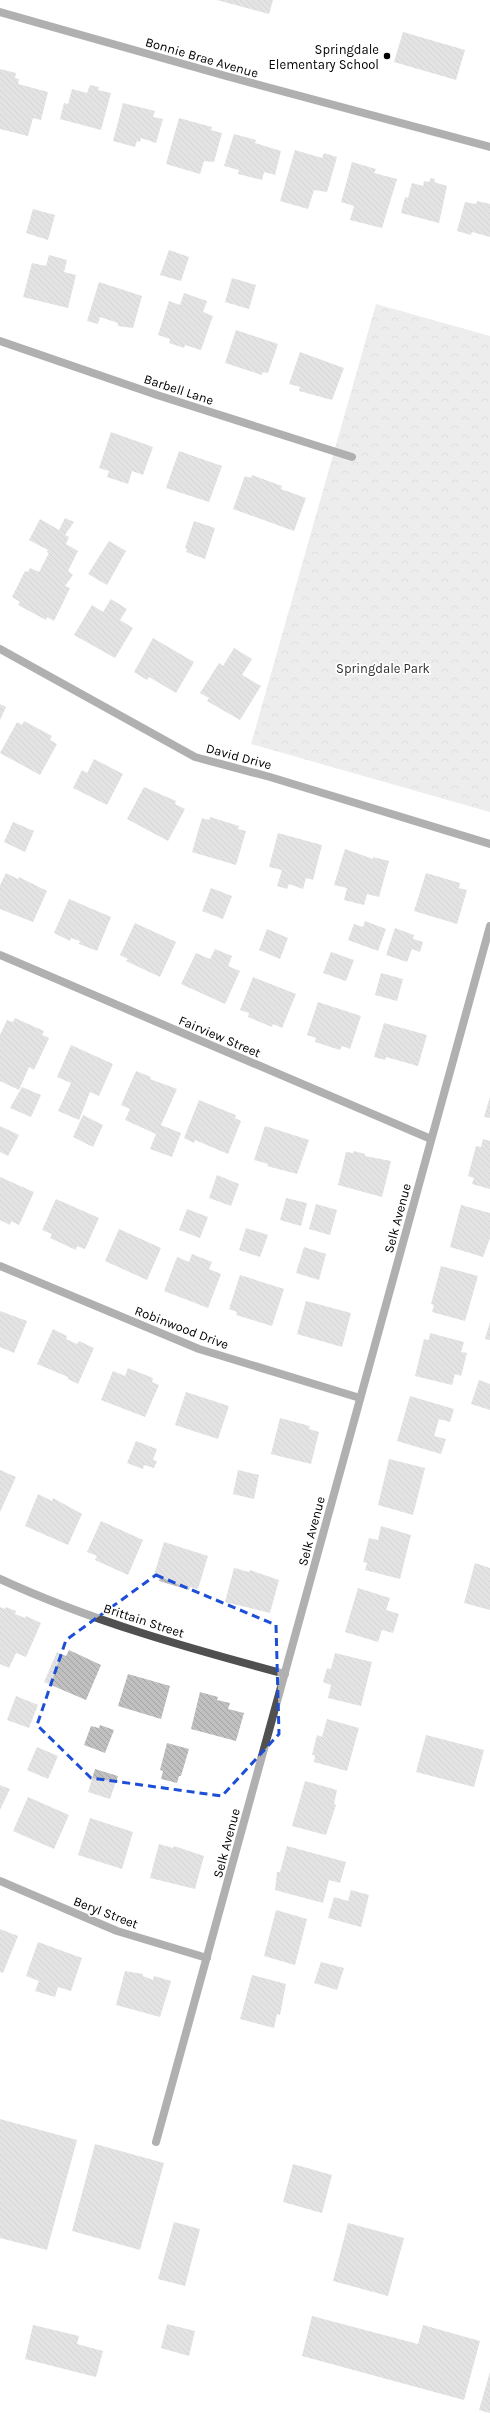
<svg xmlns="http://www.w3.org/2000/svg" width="490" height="2414" font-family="Karla,sans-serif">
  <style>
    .forest { fill: url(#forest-crowns) }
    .building { fill: url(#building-back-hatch) }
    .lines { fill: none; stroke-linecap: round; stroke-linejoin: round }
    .street { stroke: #505050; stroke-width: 8 }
    .marked { fill: none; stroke: #1d4ed8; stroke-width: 3; stroke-dasharray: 8 5; stroke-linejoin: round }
    .poi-dot { fill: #000; stroke: #fff; stroke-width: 1.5 }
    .labels { text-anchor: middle; stroke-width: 3.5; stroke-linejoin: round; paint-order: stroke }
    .poi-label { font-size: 13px; fill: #000; stroke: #fff; text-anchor: end }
    .street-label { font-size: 13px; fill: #000; stroke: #fff }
    .park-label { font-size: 13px; fill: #2e2e2e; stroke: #fff }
  </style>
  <defs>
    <pattern id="forest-crowns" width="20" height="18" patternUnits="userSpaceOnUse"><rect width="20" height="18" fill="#d7d7d7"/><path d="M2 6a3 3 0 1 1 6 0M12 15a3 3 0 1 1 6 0" fill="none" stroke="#b7b7b7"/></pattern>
    <pattern id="building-back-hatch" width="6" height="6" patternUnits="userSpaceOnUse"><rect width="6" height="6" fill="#c0c0c0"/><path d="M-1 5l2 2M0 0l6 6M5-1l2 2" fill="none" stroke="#a3a3a3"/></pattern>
  </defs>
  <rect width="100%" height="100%" fill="#fff"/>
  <polygon class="forest" points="376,304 490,336 490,812 251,744"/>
  <g class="building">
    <polygon points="217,0 273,0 269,14"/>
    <polygon points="403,32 465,50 456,80 394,62"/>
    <polygon points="0,69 16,73 15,78 19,79 18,84 48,92 41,120 33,118 28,136 0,129"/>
    <polygon points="90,85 99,87 98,90 111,93 101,130 60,119 64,103 68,104 72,89 87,93"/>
    <polygon points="123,103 155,111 153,117 163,119 156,143 141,138 140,142 137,141 135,147 113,141"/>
    <polygon points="179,118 212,127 211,130 222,133 214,162 204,161 200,174 166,164"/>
    <polygon points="234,134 256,140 255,143 281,151 275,175 264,172 262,180 238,174 239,170 224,166"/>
    <polygon points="295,150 322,158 324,153 337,157 327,192 314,190 308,209 280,201"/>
    <polygon points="352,162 376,169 374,173 397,179 382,228 350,220 354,206 341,202"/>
    <polygon points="431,178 435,179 434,182 447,186 439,223 401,213 405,197 408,198 412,183 423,186 424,181 429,182"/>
    <polygon points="477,201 490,204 490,237 472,232 471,235 457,231 465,202 476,204"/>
    <polygon points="33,209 55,215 48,240 26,233"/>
    <polygon points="169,250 189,257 181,281 160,275"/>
    <polygon points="49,255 67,260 64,272 76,275 68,308 23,297 32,263 46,266"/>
    <polygon points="232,278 256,285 249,309 225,302"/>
    <polygon points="99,282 142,296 133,328 118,326 118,323 100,317 98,324 87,321"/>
    <polygon points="184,293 207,301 203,312 213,316 201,350 185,345 184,348 169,343 170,339 158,335 169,301 180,305"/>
    <polygon points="236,330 278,344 268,373 263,372 262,375 225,363"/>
    <polygon points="300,352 344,368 332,400 299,391 300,387 289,384"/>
    <polygon points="111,432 153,447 143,475 132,471 128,484 107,477 109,471 99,468"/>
    <polygon points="179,451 222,466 209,502 166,488"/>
    <polygon points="252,475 282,486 281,489 306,498 294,531 233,509 245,476 251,478"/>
    <polygon points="65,518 74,522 65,535 69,537 66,544 78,551 68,571 73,575 65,586 70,588 54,621 47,617 46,620 18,605 20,602 12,597 25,571 28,572 30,568 39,572 49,553 47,552 48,550 29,540 40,519 59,530"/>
    <polygon points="194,521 215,528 205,559 186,552 187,549 185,548"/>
    <polygon points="109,541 126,551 107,585 88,574"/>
    <polygon points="111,599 127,609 120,620 133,628 115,658 74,635 92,605 103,612"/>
    <polygon points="153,638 194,662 176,693 149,677 147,680 134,672"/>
    <polygon points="234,648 252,659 242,675 261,686 240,720 207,701 209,698 200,693 219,663 223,666"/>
    <polygon points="0,704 6,707 0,720"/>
    <polygon points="24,721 52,736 50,740 57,744 40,775 0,753 17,722 22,725"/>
    <polygon points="94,759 123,774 107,805 73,788 82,770 87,773"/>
    <polygon points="144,787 176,801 175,804 185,809 168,841 127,819"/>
    <polygon points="210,817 239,826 238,829 246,831 236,865 192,852 202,818 209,820"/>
    <polygon points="13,822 34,831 25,852 4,842"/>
    <polygon points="278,833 322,845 313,880 306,878 303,889 289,884 287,889 277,886 282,870 269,867"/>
    <polygon points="345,849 373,859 373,857 389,861 379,897 367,894 364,905 344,900 347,888 334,885"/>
    <polygon points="6,873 18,879 19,877 47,891 33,922 0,909 0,885"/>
    <polygon points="426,873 460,883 459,888 467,890 457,924 414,911"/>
    <polygon points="211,888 232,896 223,919 202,911"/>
    <polygon points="69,899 111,917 97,951 79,944 80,941 71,938 70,941 54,933"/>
    <polygon points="365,921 386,929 378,951 348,940 354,924 363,927"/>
    <polygon points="135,923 176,942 160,977 126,961 128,959 120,955"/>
    <polygon points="395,928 414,935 413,939 423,942 420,952 412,949 407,962 386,955"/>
    <polygon points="267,929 288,938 280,959 259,950"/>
    <polygon points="215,949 232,956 228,966 240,971 225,1004 181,984 196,953 210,959"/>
    <polygon points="331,952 354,960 346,981 323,973"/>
    <polygon points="381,973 403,979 397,1001 375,995"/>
    <polygon points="253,977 296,994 282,1028 273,1024 272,1027 248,1017 249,1013 240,1010"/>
    <polygon points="318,1002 361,1016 350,1049 342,1046 340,1050 315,1042 316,1038 307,1035"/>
    <polygon points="15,1018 44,1031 42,1035 49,1038 34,1070 29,1067 19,1090 0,1081 0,1035 7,1020 13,1022"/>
    <polygon points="384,1023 427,1035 418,1066 386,1057 385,1060 374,1057"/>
    <polygon points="71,1045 113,1064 99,1096 90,1092 79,1120 58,1111 71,1083 57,1077"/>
    <polygon points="136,1071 151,1077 150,1079 177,1089 161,1125 181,1133 172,1157 150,1149 156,1134 125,1120 130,1109 121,1105"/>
    <polygon points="22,1087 41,1095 31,1117 10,1108"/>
    <polygon points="490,1097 490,1118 484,1117"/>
    <polygon points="199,1100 233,1114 236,1115 235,1118 241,1121 228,1154 195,1140 194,1143 184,1138"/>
    <polygon points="83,1115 103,1125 93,1147 73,1137"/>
    <polygon points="0,1126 19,1135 8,1156 0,1152"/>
    <polygon points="265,1126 309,1140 297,1174 267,1166 268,1164 254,1160"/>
    <polygon points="483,1139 490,1141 490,1189 472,1184 474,1178 468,1176 476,1146 481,1147"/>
    <polygon points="354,1151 365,1154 365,1156 391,1161 382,1197 338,1185 346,1152 353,1153"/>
    <polygon points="217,1175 239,1184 231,1206 209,1198"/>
    <polygon points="0,1177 34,1192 19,1225 11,1221 10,1225 0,1220"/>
    <polygon points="286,1198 307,1203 301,1226 280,1220"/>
    <polygon points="56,1199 99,1218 85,1249 77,1246 76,1250 50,1238 52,1234 42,1230"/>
    <polygon points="316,1204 337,1210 330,1235 309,1229"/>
    <polygon points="461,1205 490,1213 490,1238 483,1257 450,1247"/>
    <polygon points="187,1209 208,1217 200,1238 179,1230"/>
    <polygon points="246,1228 268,1235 260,1257 239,1250"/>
    <polygon points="119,1229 161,1248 147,1280 105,1261"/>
    <polygon points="304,1247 326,1254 319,1280 296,1273"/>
    <polygon points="192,1254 212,1262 209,1269 221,1274 208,1308 164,1291 177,1257 189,1262"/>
    <polygon points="441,1266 478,1276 465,1321 432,1312 434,1305 431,1304"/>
    <polygon points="240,1275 284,1289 272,1326 236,1315 237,1312 229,1309"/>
    <polygon points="306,1301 351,1313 342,1347 297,1334"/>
    <polygon points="0,1311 27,1321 14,1353 0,1347"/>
    <polygon points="490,1322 490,1340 485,1339"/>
    <polygon points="53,1329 67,1336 66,1339 77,1344 79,1341 94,1348 78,1384 68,1379 68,1377 37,1364"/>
    <polygon points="430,1333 464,1342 461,1352 467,1353 461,1376 455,1374 452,1385 415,1376 424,1339 429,1340"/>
    <polygon points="128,1368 153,1378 152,1382 159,1385 145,1417 101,1400 113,1371 125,1376"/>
    <polygon points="479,1380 490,1384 490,1410 471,1404"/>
    <polygon points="186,1392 229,1406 218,1439 175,1425"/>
    <polygon points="410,1396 454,1409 450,1422 439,1419 434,1436 446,1439 441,1454 397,1441"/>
    <polygon points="280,1418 310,1426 309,1429 319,1432 311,1464 271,1454"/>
    <polygon points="136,1441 157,1449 153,1460 157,1461 154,1468 144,1465 143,1469 127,1463"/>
    <polygon points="389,1459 425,1468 413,1515 378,1505"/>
    <polygon points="0,1470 16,1477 0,1512"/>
    <polygon points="238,1470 259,1475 254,1499 233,1494"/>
    <polygon points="38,1494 52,1501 53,1498 82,1514 68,1545 25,1526"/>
    <polygon points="101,1521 143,1540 128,1575 95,1560 97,1556 87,1552"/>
    <polygon points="381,1526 411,1535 400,1579 365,1570 367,1563 363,1562 369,1538 378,1540"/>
    <polygon points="164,1542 208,1556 198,1589 190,1587 189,1590 159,1581 160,1577 154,1575"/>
    <polygon points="475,1563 490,1568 490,1610 464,1603"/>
    <polygon points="234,1568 249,1572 250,1570 279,1580 270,1613 225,1602"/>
    <polygon points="358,1588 390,1598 386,1610 399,1614 393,1633 382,1630 378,1642 345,1632"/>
    <polygon points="0,1607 5,1609 6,1607 16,1611 15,1614 25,1618 26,1616 41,1623 26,1657 16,1653 9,1668 0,1664"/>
    <polygon points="69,1650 101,1665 86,1700 44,1682 57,1652 66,1656"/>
    <polygon points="335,1653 372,1662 361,1706 328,1698 331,1685 323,1682 327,1668 331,1669"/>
    <polygon points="128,1674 170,1686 161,1719 118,1706"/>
    <polygon points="200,1692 218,1697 217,1700 230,1703 228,1709 244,1713 236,1741 191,1729"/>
    <polygon points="16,1696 38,1705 29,1728 7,1720"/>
    <polygon points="327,1719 359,1728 347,1771 314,1762 315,1755 312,1755 317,1735 322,1737"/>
    <polygon points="100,1725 114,1730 105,1753 84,1745 91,1726 99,1728"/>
    <polygon points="426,1735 484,1750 474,1787 416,1772"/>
    <polygon points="167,1743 189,1749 181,1776 179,1776 177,1783 161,1779 163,1771 160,1770"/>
    <polygon points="37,1747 58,1756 48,1779 27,1770"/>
    <polygon points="95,1769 118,1776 110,1799 88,1792"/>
    <polygon points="305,1781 337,1790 334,1804 336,1805 326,1835 292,1826"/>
    <polygon points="0,1785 10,1789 0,1810"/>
    <polygon points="28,1797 69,1815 54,1849 13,1831"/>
    <polygon points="90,1818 133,1832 122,1869 78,1855"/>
    <polygon points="159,1844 173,1848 174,1846 204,1856 195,1889 150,1878"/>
    <polygon points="287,1846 346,1862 340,1883 329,1880 323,1903 275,1890 277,1872 280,1872"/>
    <polygon points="351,1890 369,1895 361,1927 328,1918 334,1897 348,1901"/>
    <polygon points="276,1910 307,1919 295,1965 264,1956"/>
    <polygon points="0,1929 18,1936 3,1973 0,1972"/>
    <polygon points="38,1942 82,1958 71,1991 58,1987 55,1997 35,1991 39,1981 26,1976"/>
    <polygon points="321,1962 344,1968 337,1990 314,1983"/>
    <polygon points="125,1971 143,1974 143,1976 153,1980 154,1976 171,1981 160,2017 116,2005"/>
    <polygon points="252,1975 286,1984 280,2015 277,2014 274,2028 240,2019"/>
    <polygon points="0,2119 77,2140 47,2250 0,2238"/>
    <polygon points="95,2144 164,2163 140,2250 72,2231"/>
    <polygon points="293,2164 332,2175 322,2213 283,2202"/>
    <polygon points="174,2222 200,2229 185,2286 158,2279"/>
    <polygon points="348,2223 404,2238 388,2296 333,2281"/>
    <polygon points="312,2316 418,2344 423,2325 480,2341 464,2400 302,2356"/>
    <polygon points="167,2324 195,2331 189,2356 161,2348"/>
    <polygon points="33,2325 79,2336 77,2344 103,2351 96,2377 25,2359"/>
    <polygon points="490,2372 490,2413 479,2410"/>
  </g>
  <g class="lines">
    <g class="street">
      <polyline points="0,12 226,76 490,147"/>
      <polyline points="0,341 157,395 352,457"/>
      <polyline points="0,649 195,757 270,777 490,844"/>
      <polyline points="0,955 431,1139"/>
      <polyline points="0,1266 199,1349 360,1398"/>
      <path d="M0,1579C91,1621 188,1648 285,1674"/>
      <polyline points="0,1881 117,1931 207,1958"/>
      <polyline points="156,2142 490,926"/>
    </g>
  </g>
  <path d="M0 0H490V2414H0ZM156,1575L276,1625L279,1734L222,1796L91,1778L37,1725L66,1640Z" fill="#fff" fill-opacity=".55" fill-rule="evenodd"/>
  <path class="marked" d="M156,1575L276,1625L279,1734L222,1796L91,1778L37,1725L66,1640Z"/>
  <circle class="poi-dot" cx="387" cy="56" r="4"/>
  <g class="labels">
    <g class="poi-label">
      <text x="379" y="54">Springdale<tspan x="379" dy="15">Elementary School</tspan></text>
    </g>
    <g class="street-label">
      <text transform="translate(202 57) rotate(16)" y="5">Bonnie Brae Avenue</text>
      <text transform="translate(179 389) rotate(18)" y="5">Barbell Lane</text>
      <text transform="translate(239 756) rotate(15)" y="5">David Drive</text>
      <text transform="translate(220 1036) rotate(23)" y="5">Fairview Street</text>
      <text transform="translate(397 1218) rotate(-75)" y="5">Selk Avenue</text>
      <text transform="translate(182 1327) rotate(21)" y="5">Robinwood Drive</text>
      <text transform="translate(311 1531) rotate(-75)" y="5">Selk Avenue</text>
      <text transform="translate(144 1620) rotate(18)" y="5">Brittain Street</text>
      <text transform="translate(226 1843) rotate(-75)" y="5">Selk Avenue</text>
      <text transform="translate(106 1912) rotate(21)" y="5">Beryl Street</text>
    </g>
    <g class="park-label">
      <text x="383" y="673">Springdale Park</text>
    </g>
  </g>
</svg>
